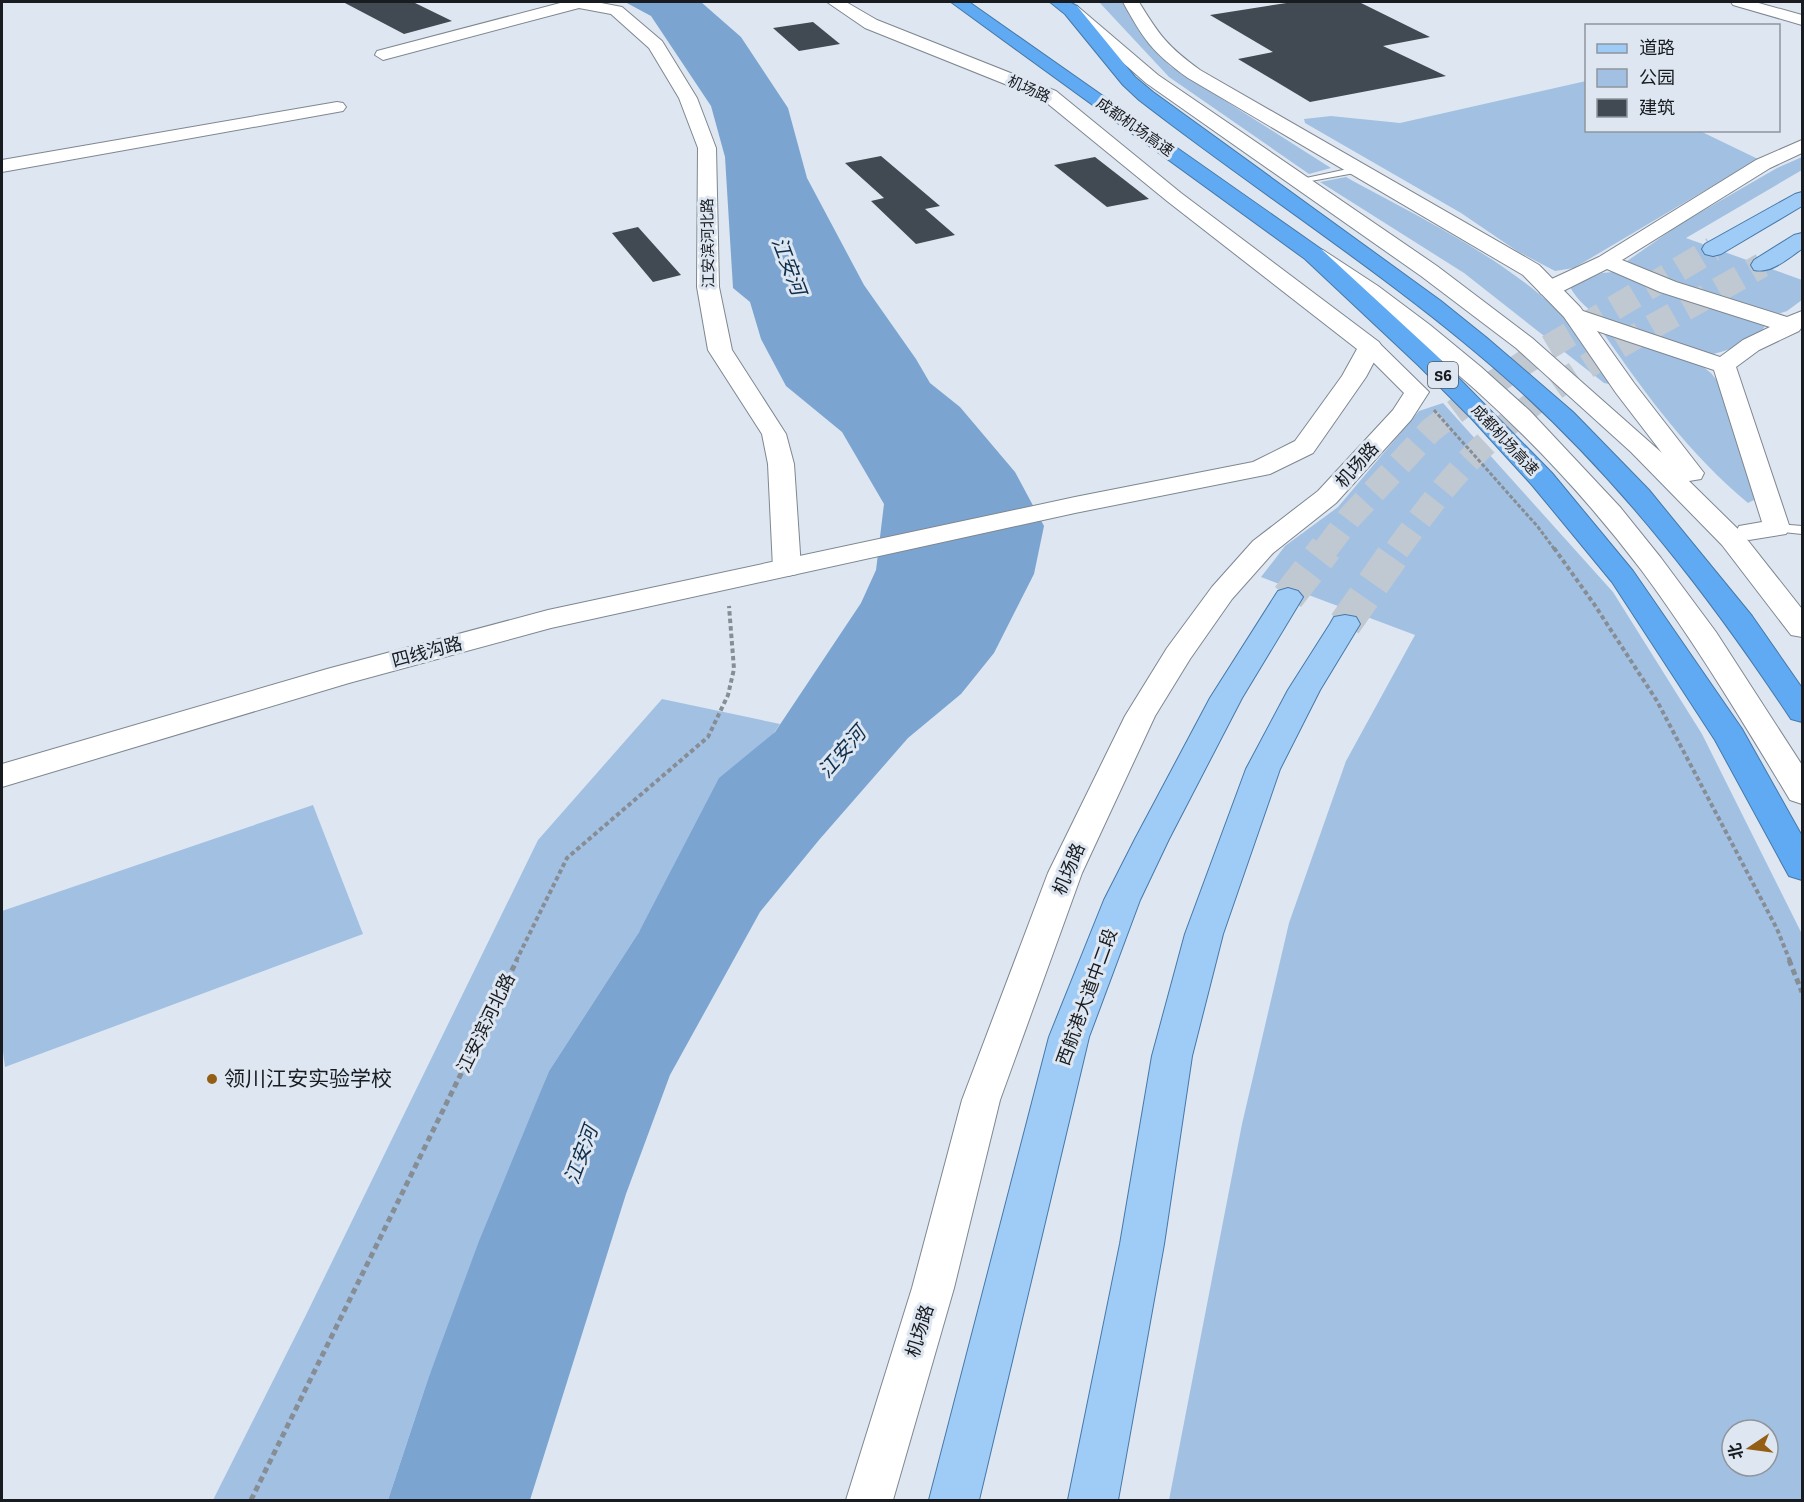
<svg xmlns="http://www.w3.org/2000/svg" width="1804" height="1502" font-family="'Zilla Slab','Noto Sans SC',serif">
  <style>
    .green { fill: #a2c1e2; fill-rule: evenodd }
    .forest { fill: #7ba5d0 }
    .building { fill: #414952 }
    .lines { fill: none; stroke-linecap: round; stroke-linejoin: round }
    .primary-tunnel-far1 { stroke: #c0c8d2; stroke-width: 25; stroke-dasharray: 25 13; stroke-linecap: butt }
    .primary-tunnel { stroke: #c0c8d2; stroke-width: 33; stroke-dasharray: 33 16; stroke-linecap: butt }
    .lane-casing { stroke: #7e8790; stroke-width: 2 }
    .street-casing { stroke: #7e8790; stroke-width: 2 }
    .secondary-casing { stroke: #7e8790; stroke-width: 2 }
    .primary-casing { stroke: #4678a8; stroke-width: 2 }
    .highway-casing { stroke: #4678a8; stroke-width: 2 }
    .path-far2 { stroke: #878d95; stroke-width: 3; stroke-dasharray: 4 2; stroke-linecap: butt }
    .path-far1 { stroke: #878d95; stroke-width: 4; stroke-dasharray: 4.5 3; stroke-linecap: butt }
    .path { stroke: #878d95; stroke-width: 5; stroke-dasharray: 6 4; stroke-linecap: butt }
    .lane { fill: #fff; fill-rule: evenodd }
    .street { fill: #fff; fill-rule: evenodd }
    .secondary { fill: #fff; fill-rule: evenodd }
    .primary { fill: #9fccf7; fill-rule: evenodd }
    .highway { fill: #5faaf2; fill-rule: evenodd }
    .poi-dot { fill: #945f14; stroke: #dee7f1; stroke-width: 2 }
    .labels { text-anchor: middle; stroke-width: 6; stroke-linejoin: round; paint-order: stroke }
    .far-street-label { font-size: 15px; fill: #181b1f; stroke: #dee7f1 }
    .shield { fill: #dee7f1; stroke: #53585e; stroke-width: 1.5 }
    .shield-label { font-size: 16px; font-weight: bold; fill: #181b1f }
    .street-label { font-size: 18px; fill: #181b1f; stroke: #dee7f1 }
    .water-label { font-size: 20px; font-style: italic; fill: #0d2d4a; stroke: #dee7f1 }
    .near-poi-label { font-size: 21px; fill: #181b1f; stroke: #dee7f1; text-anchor: start }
  </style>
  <rect width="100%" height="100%" fill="#dee7f1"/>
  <g class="green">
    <polygon points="1099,2 1124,2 1129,15 1146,39 1170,66 1331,168 1309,174 1169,77"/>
    <polygon points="1586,81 1586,130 1700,131 1758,159 1574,268 1555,271 1517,251 1461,213 1305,123 1304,119 1331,116 1400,123"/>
    <polygon points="1802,157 1802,170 1686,238 1802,280 1802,300 1787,311 1772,316 1623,264 1680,224 1777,168"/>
    <path d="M1346,177C1430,224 1574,288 1609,384L1604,383L1464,273L1320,182Z"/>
    <path d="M1613,272L1758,319L1765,326C1755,342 1727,351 1709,355C1665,341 1594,331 1570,287L1602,273Z"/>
    <path d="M1604,334L1693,359L1711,373L1727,393L1756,499L1748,503C1691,456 1646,395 1604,334Z"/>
    <path d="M1443,403L1613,592L1702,734L1802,934V1500H1169L1242,1124L1289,923L1346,761L1415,635L1261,577L1285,546L1338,507L1419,411ZM1732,1430H1768V1466H1732Z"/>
    <polygon points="662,699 780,724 639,932 549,1071 428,1379 388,1500 213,1500 305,1317 538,840"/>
    <polygon points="313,805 363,934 5,1067 2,1044 2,911"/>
  </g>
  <polygon class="forest" points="625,2 701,2 741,37 788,108 807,178 864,285 916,359 930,383 960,407 1015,472 1044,526 1034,574 994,653 961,694 908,738 819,840 760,912 670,1075 626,1194 530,1500 388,1500 428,1379 479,1241 549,1071 639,932 719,778 775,732 861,603 876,570 884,504 842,432 786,386 761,339 750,302 733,288 725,157 711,106 651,16"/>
  <g class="building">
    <polygon points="343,2 413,2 452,21 404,34"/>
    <polygon points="1293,2 1359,2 1430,37 1383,46 1446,76 1310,102 1238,59 1273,52 1210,15"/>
    <polygon points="813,22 840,44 799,51 773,28"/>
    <polygon points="881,156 940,206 925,209 955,235 916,244 871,201 884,198 845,163"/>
    <polygon points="1095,157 1149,199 1107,207 1054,165"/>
    <polygon points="638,227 681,275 653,282 612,233"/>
  </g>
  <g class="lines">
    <g class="primary-tunnel-far1">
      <polyline points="1325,550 1350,517 1431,430 1489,386 1547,348 1713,249"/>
      <path d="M1397,550C1421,517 1445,484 1474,455C1556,373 1664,322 1762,265"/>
    </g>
    <g class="primary-tunnel">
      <polyline points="1288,597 1326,548"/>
      <polyline points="1345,624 1398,548"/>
    </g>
    <g class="lane-casing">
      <g id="lane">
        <polygon points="1357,167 1362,170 1360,172 1311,181 1306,178"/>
        <polygon points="1777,524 1802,526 1802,534 1772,531 1771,528"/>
      </g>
    </g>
    <g class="street-casing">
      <g id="street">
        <polygon points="564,2 596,2 622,7 662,41 697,98 716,148 719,287 732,350 786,434 794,464 801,568 797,574 787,576 777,574 773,568 768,464 762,434 708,350 697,287 698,148 679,98 649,48 611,14 579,8 383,60 375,55 377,51"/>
        <polygon points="1731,2 1755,2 1802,15 1802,25 1733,5"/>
        <polygon points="337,102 343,103 346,107 343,111 2,172 2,160"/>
        <polygon points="1802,140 1802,153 1770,168 1622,260 1676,282 1787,317 1802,311 1802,327 1799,331 1759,350 1736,367 1790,528 1786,534 1749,540 1739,538 1736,532 1739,526 1762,522 1714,370 1567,321 1564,316 1567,311 1575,309 1583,311 1720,357 1743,340 1770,327 1660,292 1607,269 1557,294 1549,296 1541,294 1538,289 1541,284 1599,257 1756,160"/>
        <polygon points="1370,340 1378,342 1429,392 1411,420 1336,503 1273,553 1232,599 1190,659 1155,716 1082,873 1000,1100 954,1288 893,1500 846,1500 912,1288 962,1100 1048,873 1125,716 1167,648 1212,587 1253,541 1318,491 1393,410 1404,393 1358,347 1362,342"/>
      </g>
    </g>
    <g class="secondary-casing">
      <g id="secondary">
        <polygon points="827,2 846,2 877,20 1056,91 1181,193 1379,342 1382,347 1366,377 1313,453 1270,474 1075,513 551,628 349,683 2,787 2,764 327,669 548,610 1075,497 1253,462 1295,441 1342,376 1357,349 1167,201 1042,99 865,28"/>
        <path d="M1123,2H1139C1159,35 1168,47 1200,70L1539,265L1580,307L1634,383L1704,473L1701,479L1689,481L1742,533L1802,609V637L1791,635L1722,545L1631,452L1516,348L1421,276L1146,83L1063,10L1065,6H1077L1158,75L1437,266L1532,338L1662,453L1616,393L1564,317L1523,275L1188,78C1153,53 1143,39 1123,2Z"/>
        <path d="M1315,248L1323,250L1378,286L1430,325L1481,367L1530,411L1620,507L1661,558L1716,632L1802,765V804L1790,800C1743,722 1696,644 1642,571C1549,448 1436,345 1307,260L1304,255L1307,250Z"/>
      </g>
    </g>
    <g class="primary-casing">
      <g id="primary">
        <polygon points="1802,192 1802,206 1721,254 1713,256 1705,254 1702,249 1705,244 1795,194"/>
        <path d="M1802,233V249C1788,258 1772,274 1754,270L1751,265L1754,260L1794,235Z"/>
        <polygon points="1288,588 1298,591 1303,597 1242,698 1169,839 1140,900 1089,1037 979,1500 929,1500 1049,1037 1104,900 1135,839 1210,698 1278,591"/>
        <polygon points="1345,615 1356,617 1360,624 1320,690 1280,769 1223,934 1192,1056 1164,1244 1118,1500 1068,1500 1120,1244 1152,1056 1185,934 1246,769 1288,690 1330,624 1334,617"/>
      </g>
    </g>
    <g class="highway-casing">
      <g id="highway">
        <polygon points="951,2 969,2 1321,249 1436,355 1552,473 1633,571 1742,729 1802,836 1802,880 1789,876 1715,740 1612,582 1532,485 1471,418 1418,365 1305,259"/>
        <path d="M1050,2H1069L1077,6L1135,77L1153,92L1441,301L1487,338L1573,412L1649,490L1752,616L1802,688V722L1791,719C1711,598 1623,484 1516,387C1398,281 1264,197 1139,100L1123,85L1065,14Z"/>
      </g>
    </g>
    <polyline class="path-far2" points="1434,410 1538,527 1555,550"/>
    <g class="path-far1">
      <polyline points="1554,548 1594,604 1657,701 1777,929 1790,961"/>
      <polyline points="516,961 567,858 708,737 728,695 734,669 729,606"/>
    </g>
    <g class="path">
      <polyline points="1789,960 1802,992"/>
      <polyline points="251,1500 517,960"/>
    </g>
    <use href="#lane" class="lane"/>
    <use href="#street" class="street"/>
    <use href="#secondary" class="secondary"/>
    <use href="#primary" class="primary"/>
    <use href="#highway" class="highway"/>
  </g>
  <circle class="poi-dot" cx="212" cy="1079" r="6"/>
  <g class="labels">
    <g class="far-street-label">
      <text transform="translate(1029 89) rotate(24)" y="5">机场路</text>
      <text transform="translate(1135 127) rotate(35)" y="5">成都机场高速</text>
      <text transform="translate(708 243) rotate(-91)" y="5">江安滨河北路</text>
      <text transform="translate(1505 440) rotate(47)" y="5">成都机场高速</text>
    </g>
    <rect class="shield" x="1428" y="362" width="30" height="26" rx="4.5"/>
    <g class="shield-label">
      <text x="1443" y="381">S6</text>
    </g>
    <g class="street-label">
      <text transform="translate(1357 465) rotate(-48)" y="6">机场路</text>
      <text transform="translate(427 652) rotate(-15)" y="6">四线沟路</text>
      <text transform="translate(1069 869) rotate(-67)" y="6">机场路</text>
      <text transform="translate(1087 997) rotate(-70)" y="6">西航港大道中二段</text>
      <text transform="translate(486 1023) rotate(-64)" y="6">江安滨河北路</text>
      <text transform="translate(920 1331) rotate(-73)" y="6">机场路</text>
    </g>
    <g class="water-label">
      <text transform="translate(789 266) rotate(69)" y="7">江安河</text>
      <text transform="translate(842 752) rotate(-49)" y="7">江安河</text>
      <text transform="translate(581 1155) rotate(-70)" y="7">江安河</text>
    </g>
    <g class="near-poi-label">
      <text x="224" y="1086">领川江安实验学校</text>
    </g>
  </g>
  <rect width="1804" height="1502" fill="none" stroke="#181b1f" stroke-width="6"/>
  <rect x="1585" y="24" width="195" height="108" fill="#dee7f1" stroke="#8f959d" stroke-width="1.5"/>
  <rect x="1597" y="44" width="30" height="9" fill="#9fccf7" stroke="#8f959d" stroke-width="1.5"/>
  <text x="1639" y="54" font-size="18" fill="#181b1f">道路</text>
  <rect x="1597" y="69" width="30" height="18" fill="#a2c1e2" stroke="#8f959d" stroke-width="1.5"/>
  <text x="1639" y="84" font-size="18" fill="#181b1f">公园</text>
  <rect x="1597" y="99" width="30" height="18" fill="#414952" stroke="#8f959d" stroke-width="1.5"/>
  <text x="1639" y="114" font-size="18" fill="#181b1f">建筑</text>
  <g transform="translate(1750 1448) rotate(257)"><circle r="28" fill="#dee7f1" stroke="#8f959d" stroke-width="1.5"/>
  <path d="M0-4.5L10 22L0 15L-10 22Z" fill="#945f14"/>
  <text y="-9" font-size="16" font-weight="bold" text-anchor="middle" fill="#181b1f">北</text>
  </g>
</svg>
